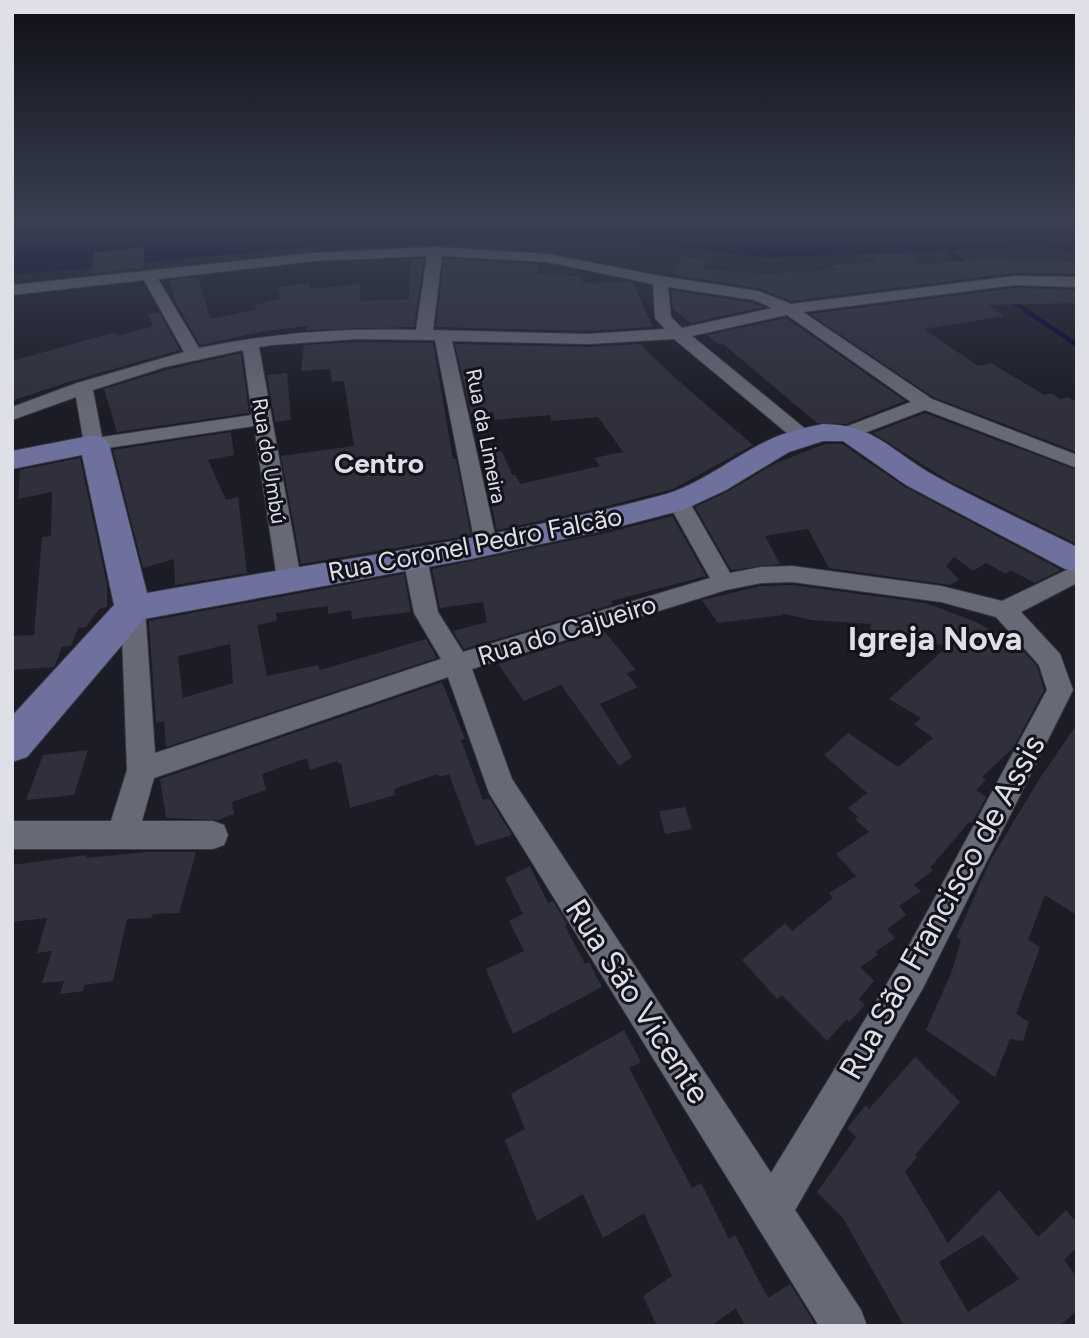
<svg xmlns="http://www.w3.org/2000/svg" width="1089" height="1338" font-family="Figtree,sans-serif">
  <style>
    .water { fill: #08002f }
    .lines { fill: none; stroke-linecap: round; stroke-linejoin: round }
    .stream { stroke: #08002f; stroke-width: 4.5 }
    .building { fill: #2f303b; fill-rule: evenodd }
    .street-casing { stroke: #36373f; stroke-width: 2 }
    .secondary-casing { stroke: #36373f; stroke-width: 2 }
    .street { fill: #686976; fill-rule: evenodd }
    .secondary { fill: #6e709d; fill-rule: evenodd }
    .labels { text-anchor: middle; stroke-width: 6; stroke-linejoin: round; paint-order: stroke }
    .far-street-label { font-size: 21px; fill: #dfe0e7; stroke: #12131d }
    .street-label { font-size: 26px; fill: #dfe0e7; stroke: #12131d }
    .far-district-label { font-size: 28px; font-weight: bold; fill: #dfe0e7; stroke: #12131d }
    .near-street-label { font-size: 32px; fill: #dfe0e7; stroke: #12131d }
    .district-label { font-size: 33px; font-weight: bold; fill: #dfe0e7; stroke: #12131d }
  </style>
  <rect width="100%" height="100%" fill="#1b1c26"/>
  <polygon class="water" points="12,223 1077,223 1077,253 1038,247 768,258 602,239 301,248 12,275"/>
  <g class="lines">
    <g class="stream">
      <polyline points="939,245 989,281"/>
      <polyline points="1009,299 1077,345"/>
    </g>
  </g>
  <g class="building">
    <polygon points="144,247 144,267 91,274 94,253"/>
    <polygon points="907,253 919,265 994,258 1008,258 1011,261 1057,260 1077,264 1077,274 1015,273 791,301 758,288 674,275 681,257 706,260 703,269 764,274 835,270 831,265 875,262 869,254"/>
    <polygon points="411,259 424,259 414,327 306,330 307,326 265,331 200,345 176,303 170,280 198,277 210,319 257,309 255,305 280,299 277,287 309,283 310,289 360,284 360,301 409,299"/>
    <polygon points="444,259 538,264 538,274 580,276 583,283 632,282 653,327 588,331 436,327"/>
    <polygon points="1015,288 1077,290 1077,303 988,305 1004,316 924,329 978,366 991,363 1044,395 1051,393 1060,399 1068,397 1077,402 1077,452 933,397 810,314"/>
    <polygon points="671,290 753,303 764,307 691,323 673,309"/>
    <polygon points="159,312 180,350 68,382 12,401 12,361 115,332 117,336 153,326 148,314"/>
    <polygon points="786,318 905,401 846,424 817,423 722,343 718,344 707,335"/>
    <polygon points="357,342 433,343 453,459 456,459 471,535 301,564 281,456 354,446 344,381 332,382 330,369 301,371 304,345"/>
    <polygon points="455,344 588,347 640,344 673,376 753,445 673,489 595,509 497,530 480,455 502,451 512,475 515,475 520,484 600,466 594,458 623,452 598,417 551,421 550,415 495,420 493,412 471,414"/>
    <polygon points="241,353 249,413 117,432 104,389 166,370"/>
    <polygon points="287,373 291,420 275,422 267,375"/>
    <polygon points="925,413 1077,470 1077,544 947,480 873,433"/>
    <polygon points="231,432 234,455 208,460 226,500 238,497 247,573 175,585 174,559 143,568 113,450"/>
    <polygon points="825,444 842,444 905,487 1061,570 1034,583 1011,570 1006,574 986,563 973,571 954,557 946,566 959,580 950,585 829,568 808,529 765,536 780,564 731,570 695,507 727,492 776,463"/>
    <polygon points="80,458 107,585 107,607 99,609 86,627 78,628 71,646 62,647 54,667 12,670 12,636 34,635 42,537 51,536 52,492 18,499 20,470"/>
    <polygon points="672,516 706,576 611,601 613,604 588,612 464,649 453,631 487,622 483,602 440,608 432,569 607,533"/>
    <path d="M404,574L411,612L352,619L351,610L328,614V606L276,613L277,621L257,625L267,676L318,665L320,670L426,639L437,658L166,747L164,721L156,723L149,621ZM230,644L233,683L183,698L178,656Z"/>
    <polygon points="792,585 926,603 976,622 1006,639 1010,637 1037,666 1044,690 1013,748 982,777 986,780 976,790 986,797 972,823 969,822 930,868 933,870 914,885 921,891 899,906 906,915 887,929 895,938 875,952 878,955 860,967 874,981 859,999 865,1005 849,1022 847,1019 827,1041 782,995 777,999 742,960 785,923 792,931 833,898 829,893 856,876 836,854 869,832 855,819 858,817 848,808 867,793 824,755 848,733 898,767 933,738 914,724 921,718 889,699 948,646 870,631 871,624 811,620 781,613 783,615 718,623 702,600 761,586"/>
    <polygon points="604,631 636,670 626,673 638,687 600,704 632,757 619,766 561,685 524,701 498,664"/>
    <polygon points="442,682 465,739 461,740 483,800 489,798 512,835 476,846 449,774 439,777 438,774 394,789 395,795 350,808 341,763 338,764 337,761 310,770 307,758 262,774 266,790 232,802 234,814 218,820 166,818 160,779"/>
    <polygon points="1077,724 1077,915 1045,895 1028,940 1040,947 1016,1014 1029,1022 1023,1041 1010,1039 995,1077 926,1030 952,971 961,940 956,938 990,861 1040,778"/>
    <polygon points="88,750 74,795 26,800 43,755"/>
    <polygon points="685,807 692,829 665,834 659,811"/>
    <polygon points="147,852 196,852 179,913 153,914 151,918 127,919 113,981 84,985 83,991 60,994 64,981 42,983 52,951 37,953 47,918 12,922 12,865 87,855 86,858"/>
    <polygon points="530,866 548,903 553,901 567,924 565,926 585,964 589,962 602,987 513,1034 486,969 524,951 509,921 523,914 505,878"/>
    <polygon points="624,1030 641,1062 629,1068 692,1188 701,1183 729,1239 735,1235 768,1298 790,1284 816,1326 745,1326 736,1308 711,1326 657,1326 643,1296 672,1276 644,1213 603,1238 583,1194 537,1221 505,1140 525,1129 511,1094"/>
    <path d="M915,1057L960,1102L915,1155L917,1157L905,1172L948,1243L999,1190L1038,1237L1066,1210L1077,1223V1248L1064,1260L1077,1277V1311L1059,1326H904L843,1218L817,1192L856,1137L847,1128L866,1105L869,1109ZM983,1235L1019,1279L968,1312L939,1262Z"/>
  </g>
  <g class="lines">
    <g class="street-casing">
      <g id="street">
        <path d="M435,247L548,254L660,276L758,291L791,304L1015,276L1077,277V287L1015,285L803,312L932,399L1077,455V468L925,410L854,437H840L837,433L840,429L911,402L787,315L692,336L808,431L811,435L801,441L794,439L674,339L588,344L452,341L497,544L494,549L486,552L478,549L475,544L435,340L357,339L272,345L259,347L301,579L297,585L289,587L281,585L277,579L254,426L94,450L87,448L84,444L76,397L12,420V407L77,383L184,352L144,280L12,295V285L314,253ZM427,256L416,330C343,328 271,333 199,348L158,279L314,261ZM442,256L548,262L653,284L655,318L665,329L588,334L433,330ZM668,287L754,300L772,308L682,328L671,317ZM243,350L252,415L102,437L93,390L165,367Z"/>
        <path d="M678,494L686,496L730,573L761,567L792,566L941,586L1002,601L1077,565V583L1021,612L1060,654L1073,690L923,988L795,1210L861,1310L867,1326H819L489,793L448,677L154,778L142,821H213L224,825L228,835L224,845L213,849H12V821H111L127,770L121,608L124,602L133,599L142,602L145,608L155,753L441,659L414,613L403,558L407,553L415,550L423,553L427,558L438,612L463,652L710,578L667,501L670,496ZM792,582L941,602L996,617L1039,665L1047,690L899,964L771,1173L512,779L472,669L726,590L761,583Z"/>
      </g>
    </g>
    <g class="secondary-casing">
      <path id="secondary" d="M823,424C874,425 888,448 928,472C976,499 1027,522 1077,547V572L1065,569L906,485L843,441H823L789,452L726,490L683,510L606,530L471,559L144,619L27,757L12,762V716L114,605L82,455L12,469V451L94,435L104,438L109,444L147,593C317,562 491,541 659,496C699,486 731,458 767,441C785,432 804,428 823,424Z"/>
    </g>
    <use href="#street" class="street"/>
    <use href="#secondary" class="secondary"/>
  </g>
  <linearGradient id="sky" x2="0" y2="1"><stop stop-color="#0f0f15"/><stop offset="0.54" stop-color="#394052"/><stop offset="1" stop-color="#394052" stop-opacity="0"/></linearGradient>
  <rect width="1089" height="411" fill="url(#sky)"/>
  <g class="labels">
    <g class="far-street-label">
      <text transform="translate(486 436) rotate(79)" y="7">Rua da Limeira</text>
      <text transform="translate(269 461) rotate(81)" y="7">Rua do Umbú</text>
    </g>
    <g class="street-label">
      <text transform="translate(475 544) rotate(-11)" y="9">Rua Coronel Pedro Falcão</text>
      <text transform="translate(567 630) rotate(-17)" y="9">Rua do Cajueiro</text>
    </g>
    <g class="far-district-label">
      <text x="379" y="473">Centro</text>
    </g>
    <g class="near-street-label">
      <text transform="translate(942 907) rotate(-61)" y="11">Rua São Francisco de Assis</text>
      <text transform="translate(638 1001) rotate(57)" y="11">Rua São Vicente</text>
    </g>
    <g class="district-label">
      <text x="935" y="650">Igreja Nova</text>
    </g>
  </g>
  <rect width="1089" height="1338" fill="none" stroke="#dfe0e7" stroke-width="28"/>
</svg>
